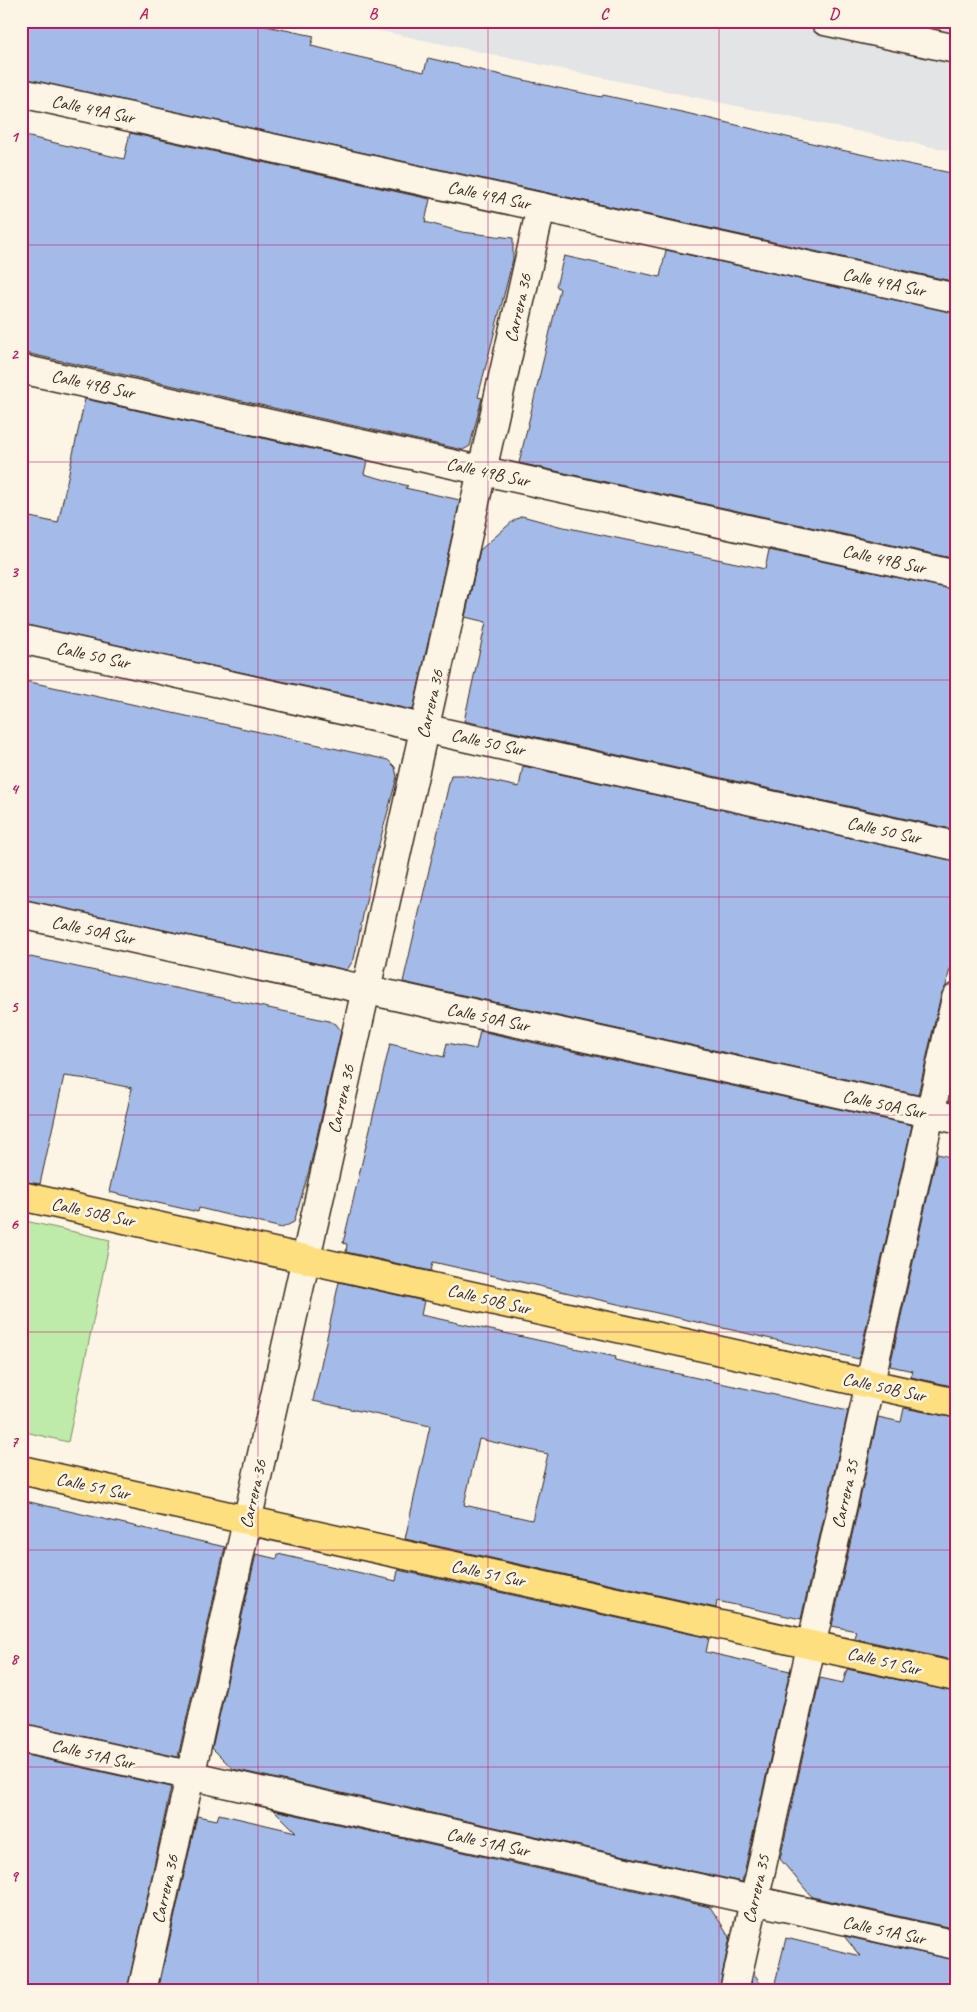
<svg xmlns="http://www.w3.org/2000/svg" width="977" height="2012" font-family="Caveat,sans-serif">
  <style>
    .built { fill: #e2e4e6 }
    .green { fill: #beeba9; stroke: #7c8a64 }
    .building { fill: #a4bbe9; stroke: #3b2a1e; fill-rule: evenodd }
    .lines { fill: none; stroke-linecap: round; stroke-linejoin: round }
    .minor-casing { stroke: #3b2a1e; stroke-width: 31 }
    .major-casing { stroke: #3b2a1e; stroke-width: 31 }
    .minor { stroke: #fcf5e5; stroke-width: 28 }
    .major { stroke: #fedf80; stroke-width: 28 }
    .grid { fill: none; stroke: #c2185b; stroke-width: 1; stroke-opacity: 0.55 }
    .labels { text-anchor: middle; stroke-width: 5; stroke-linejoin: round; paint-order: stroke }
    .street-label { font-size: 18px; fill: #3b2a1e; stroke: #fcf5e5 }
    .neatline { fill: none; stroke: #c2185b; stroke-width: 2 }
    .grid-label { font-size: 16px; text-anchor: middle; font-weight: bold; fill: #c2185b }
  </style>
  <rect width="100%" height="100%" fill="#fcf5e5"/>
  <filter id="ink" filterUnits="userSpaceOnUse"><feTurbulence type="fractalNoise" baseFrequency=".02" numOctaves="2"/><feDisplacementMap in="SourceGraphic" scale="10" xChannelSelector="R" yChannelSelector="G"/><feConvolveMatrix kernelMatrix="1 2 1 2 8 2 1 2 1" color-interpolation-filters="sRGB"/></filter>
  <g filter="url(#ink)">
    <polygon class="built" points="333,21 956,21 956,152"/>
    <polygon class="green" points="21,1220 110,1240 68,1442 21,1431"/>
    <g class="building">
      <polygon points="21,21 242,21 314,36 311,46 424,72 428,58 558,88 602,97 603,95 686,113 841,150 956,174 956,282 21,78"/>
      <polygon points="130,133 430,199 425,222 462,232 513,238 513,259 478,397 482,398 470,446 463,450 21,352 21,135 124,159"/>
      <polygon points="666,250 956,313 956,559 519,463 560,289 556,286 564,256 660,277"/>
      <polygon points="85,399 367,461 364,474 408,486 405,488 460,500 413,710 21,624 21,515 58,523"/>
      <polygon points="522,516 559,526 765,569 769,550 956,590 956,830 464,721 486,622 465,617 480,550 513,521"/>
      <polygon points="21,680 388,760 395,767 397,777 373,867 354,959 347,970 21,899"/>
      <polygon points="523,766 956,861 956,942 946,986 941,995 918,1095 403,982 451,775 463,775 519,787"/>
      <polygon points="21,955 329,1021 336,1024 341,1031 309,1171 294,1222 282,1228 199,1208 198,1212 109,1192 132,1088 88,1079 64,1076 40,1184 21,1181"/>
      <polygon points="480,1031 912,1125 859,1359 433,1262 431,1271 346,1252 347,1244 343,1243 390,1044 444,1057 447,1043 476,1049"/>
      <polygon points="937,1154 956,1158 956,1387 911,1377 913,1371 890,1366"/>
      <path d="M339,1282L424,1301L421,1315L616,1357L615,1360L848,1411L801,1619L717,1601L716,1608L405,1539L430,1426L313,1401ZM479,1439L548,1454L532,1520L464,1505Z"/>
      <polygon points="904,1408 956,1418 956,1661 854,1638 856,1631 832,1626 878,1417 901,1422"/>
      <polygon points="21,1500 225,1547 178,1757 21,1723"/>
      <polygon points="256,1554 277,1559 278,1554 396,1581 398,1570 709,1638 706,1652 790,1671 742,1882 233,1769 212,1748"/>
      <polygon points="847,1669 956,1692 956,1929 812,1897 780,1859 820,1678 843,1683"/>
      <polygon points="21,1754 171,1787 127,1991 21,1991"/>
      <polygon points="274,1810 710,1907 730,1937 719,1991 158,1991 197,1816 217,1820 219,1814 296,1832"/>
      <polygon points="844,1936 956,1960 956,1991 773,1991 786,1938 860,1956"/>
      <polygon points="754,1973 765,1991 750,1991"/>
    </g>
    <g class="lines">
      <g class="minor-casing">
        <g id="minor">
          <polyline points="825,21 956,49"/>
          <polyline points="21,93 956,298"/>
          <polyline points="21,369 956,575"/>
          <polyline points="21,639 956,846"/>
          <polyline points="21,914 956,1119"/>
          <polyline points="21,1738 956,1945"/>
          <polyline points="142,1991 541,207"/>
          <polyline points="734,1991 956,998"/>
        </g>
      </g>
      <g class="major-casing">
        <g id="major">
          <polyline points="21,1196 956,1403"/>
          <polyline points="21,1470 956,1677"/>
        </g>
      </g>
      <use href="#minor" class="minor"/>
      <use href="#major" class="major"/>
    </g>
  </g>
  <path class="grid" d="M258,21V1991M488,21V1991M719,21V1991M21,245H956M21,462H956M21,680H956M21,897H956M21,1115H956M21,1332H956M21,1550H956M21,1767H956"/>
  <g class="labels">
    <g class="street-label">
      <text transform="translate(93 109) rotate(12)" y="6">Calle 49A Sur</text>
      <text transform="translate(489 195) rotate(12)" y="6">Calle 49A Sur</text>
      <text transform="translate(884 282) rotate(12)" y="6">Calle 49A Sur</text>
      <text transform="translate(518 308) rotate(-77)" y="6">Carrera 36</text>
      <text transform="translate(93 384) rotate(12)" y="6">Calle 49B Sur</text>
      <text transform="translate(488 472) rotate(12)" y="6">Calle 49B Sur</text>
      <text transform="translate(884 559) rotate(12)" y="6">Calle 49B Sur</text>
      <text transform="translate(93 655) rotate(12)" y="6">Calle 50 Sur</text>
      <text transform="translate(430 704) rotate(-77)" y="6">Carrera 36</text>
      <text transform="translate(488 742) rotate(12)" y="6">Calle 50 Sur</text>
      <text transform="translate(884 830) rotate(12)" y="6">Calle 50 Sur</text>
      <text transform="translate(93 930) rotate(12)" y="6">Calle 50A Sur</text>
      <text transform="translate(488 1017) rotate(12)" y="6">Calle 50A Sur</text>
      <text transform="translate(341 1099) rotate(-77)" y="6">Carrera 36</text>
      <text transform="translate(884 1104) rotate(12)" y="6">Calle 50A Sur</text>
      <text transform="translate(93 1212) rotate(12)" y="6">Calle 50B Sur</text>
      <text transform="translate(489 1299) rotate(13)" y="6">Calle 50B Sur</text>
      <text transform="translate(884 1387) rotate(12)" y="6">Calle 50B Sur</text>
      <text transform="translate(93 1486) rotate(12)" y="6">Calle 51 Sur</text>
      <text transform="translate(253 1494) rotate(-77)" y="6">Carrera 36</text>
      <text transform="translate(845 1494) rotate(-77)" y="6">Carrera 35</text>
      <text transform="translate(488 1573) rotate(12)" y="6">Calle 51 Sur</text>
      <text transform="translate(884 1661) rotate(13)" y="6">Calle 51 Sur</text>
      <text transform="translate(93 1754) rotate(13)" y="6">Calle 51A Sur</text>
      <text transform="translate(488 1842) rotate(12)" y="6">Calle 51A Sur</text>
      <text transform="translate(165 1889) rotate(-77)" y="6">Carrera 36</text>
      <text transform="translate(756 1889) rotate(-77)" y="6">Carrera 35</text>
      <text transform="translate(884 1930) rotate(12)" y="6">Calle 51A Sur</text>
    </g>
  </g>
  <rect width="977" height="2012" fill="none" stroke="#fcf5e5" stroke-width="55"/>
  <rect x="28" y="28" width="922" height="1956" class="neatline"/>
  <g class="grid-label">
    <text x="143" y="19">A</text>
    <text x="373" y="19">B</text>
    <text x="604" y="19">C</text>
    <text x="834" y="19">D</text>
    <text x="14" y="142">1</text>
    <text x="14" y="359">2</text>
    <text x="14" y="577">3</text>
    <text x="14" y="794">4</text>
    <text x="14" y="1012">5</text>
    <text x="14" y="1229">6</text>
    <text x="14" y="1447">7</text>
    <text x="14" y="1664">8</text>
    <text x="14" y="1881">9</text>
  </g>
</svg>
